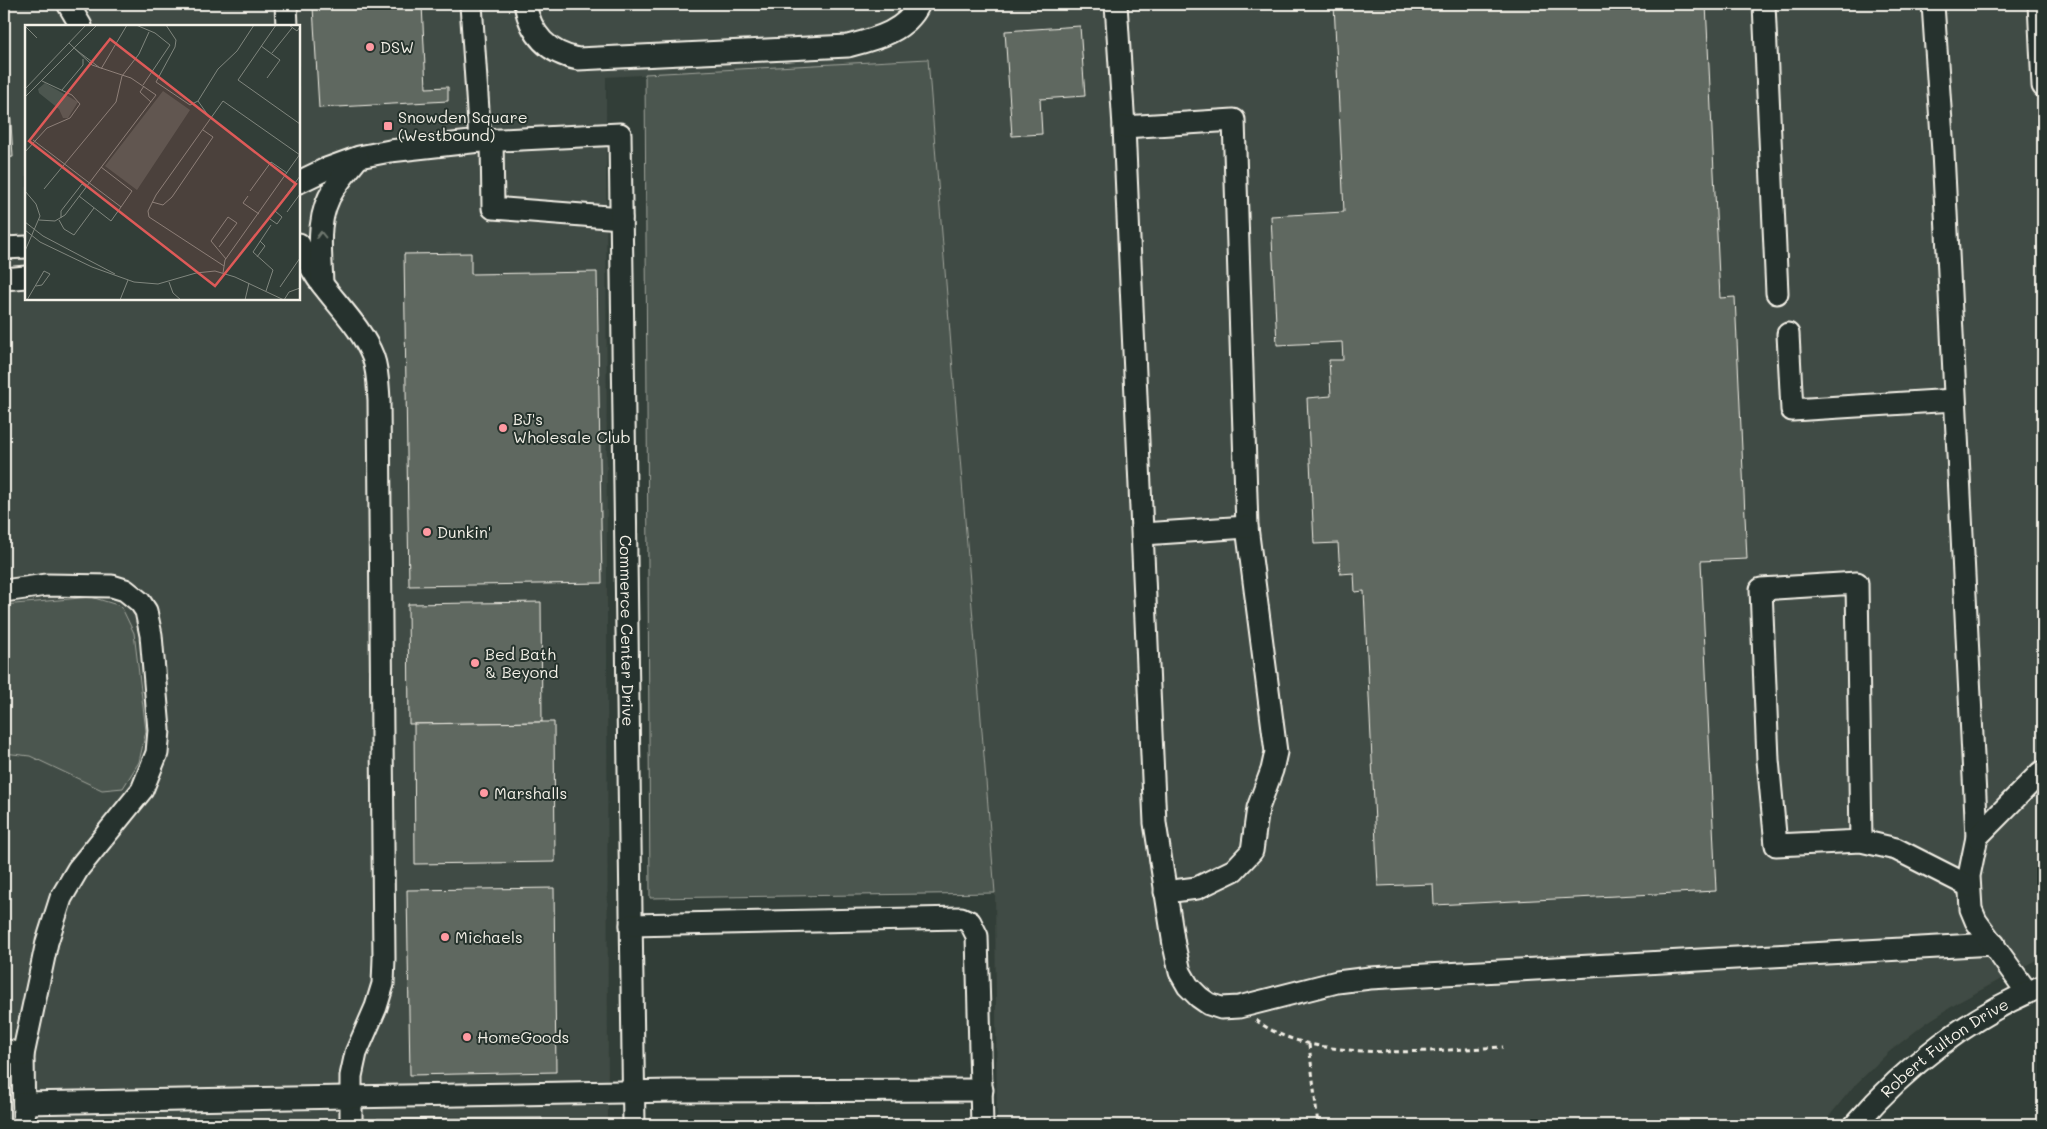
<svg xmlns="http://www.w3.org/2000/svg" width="2047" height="1129" font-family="Mali,sans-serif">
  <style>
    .built { fill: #404b44; fill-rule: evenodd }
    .green { fill: #4c564f; stroke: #a0a49c }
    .building { fill: #5f6861; stroke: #f4f1e8 }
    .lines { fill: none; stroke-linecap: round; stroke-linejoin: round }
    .minor-casing { stroke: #f4f1e8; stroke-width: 25 }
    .path { stroke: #f4f1e8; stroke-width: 3; stroke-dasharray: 5 4; stroke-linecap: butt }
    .minor { stroke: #26332d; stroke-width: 21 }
    .oneway { stroke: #6e766e }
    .poi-dot { fill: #ff9aa2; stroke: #26332d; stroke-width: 2 }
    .labels { text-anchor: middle; stroke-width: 4; stroke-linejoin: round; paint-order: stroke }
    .poi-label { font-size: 16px; fill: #f4f1e8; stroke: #26332d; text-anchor: start }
    .street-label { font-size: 16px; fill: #f4f1e8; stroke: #26332d }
    .inset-road { fill: none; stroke: #80867e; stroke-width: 1 }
    .view { fill: #de5a58; fill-opacity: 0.15; stroke: #de5a58; stroke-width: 2.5 }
    .inset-edge { fill: none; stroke: #f4f1e8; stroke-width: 2.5 }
  </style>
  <rect width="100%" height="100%" fill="#323e38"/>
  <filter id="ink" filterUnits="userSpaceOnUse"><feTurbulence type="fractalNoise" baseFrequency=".02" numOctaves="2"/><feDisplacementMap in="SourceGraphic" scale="10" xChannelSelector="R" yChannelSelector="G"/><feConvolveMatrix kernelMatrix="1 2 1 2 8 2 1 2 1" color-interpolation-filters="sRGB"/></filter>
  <g filter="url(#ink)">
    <path class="built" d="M4,4H2043V956L1959,1002L1926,1023L1889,1052L1853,1087L1822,1125H997L995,892L928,59L606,77L608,1125H4ZM26,26H299V299H26Z"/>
    <g class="green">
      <polygon points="928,59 995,893 650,898 645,74"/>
      <polygon points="91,597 121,606 134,633 146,731 139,762 123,788 102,790 30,756 4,753 4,605"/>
    </g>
    <g class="building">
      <polygon points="307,4 378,4 307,8"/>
      <polygon points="378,4 422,4 426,88 448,87 448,101 319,108 313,7"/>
      <polygon points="1253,4 1308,4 1253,6"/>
      <polygon points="1334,4 1706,4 1720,298 1735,297 1747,559 1701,561 1716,891 1434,905 1433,884 1378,886 1364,591 1355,592 1354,573 1340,574 1338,543 1314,544 1307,398 1331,396 1329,360 1343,360 1342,342 1277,345 1271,216 1344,212"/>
      <polygon points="1080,26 1085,96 1040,99 1042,134 1012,136 1005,31"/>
      <polygon points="4,90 9,90 13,157 4,158"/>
      <polygon points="471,253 471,274 597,272 602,583 409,586 404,254"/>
      <polygon points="541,602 542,722 409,724 408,604"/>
      <polygon points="542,722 554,722 555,862 415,864 414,724"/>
      <polygon points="554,888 556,1072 410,1075 407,890"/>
      <polygon points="542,1118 542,1125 377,1125 377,1119"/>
    </g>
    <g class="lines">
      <g class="minor-casing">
        <g id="minor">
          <polyline points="68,4 81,26"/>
          <polyline points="286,4 287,26"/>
          <polyline points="471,4 480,141"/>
          <path d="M525,4C531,35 548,53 578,59L848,46C875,39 906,32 919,4"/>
          <polyline points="1116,4 1124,127 1155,823 1174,945 1180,972 1188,986 1199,997 1209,1004 1221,1008 1239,1007 1337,982 1370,978 1994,944"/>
          <polyline points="1764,4 1777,293"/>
          <polyline points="1933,4 1943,152 1977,837 1969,876 1971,909 1976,921 2027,992"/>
          <polyline points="2039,4 2043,86"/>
          <polyline points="1124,127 1234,120 1247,527 1276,752 1272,770 1258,808 1252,851 1234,870 1197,888 1165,892"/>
          <polyline points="492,140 493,208 621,218"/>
          <path id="s1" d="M299,182L326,169L359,157L390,151L480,141L620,134L634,1125"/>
          <path d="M299,244C306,258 312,272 322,284C340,308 362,329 373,357C378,371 378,386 379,400L384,958L383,984L376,1007L356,1053L351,1076V1125"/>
          <polyline points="4,248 26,247"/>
          <polyline points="4,279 26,277"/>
          <path d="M322,284C321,252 315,217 334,189C341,178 350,168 358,158"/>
          <polyline points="1788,334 1792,410 1954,400"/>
          <polyline points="1143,534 1247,527"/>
          <polyline points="4,591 46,585 112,586 125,590 140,602 146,611 151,635 159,730 157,753 142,790 78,869 61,898 47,942 23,1055 24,1125"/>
          <polyline points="1977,837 2040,773"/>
          <polyline points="1861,841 1857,583 1761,589 1768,760 1776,845 1861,841 1896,849 1969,886"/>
          <polyline points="631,925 961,918 970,922 977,936 982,1125"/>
          <polyline points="4,1050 23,1055"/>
          <polyline points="24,1103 673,1091 982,1090"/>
          <path id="s2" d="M1855,1125C1906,1066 1971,1015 2043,986"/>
        </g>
      </g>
      <g class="path">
        <path d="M1256,1020C1312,1065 1434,1050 1503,1047"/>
        <polyline points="1309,1044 1318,1125"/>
      </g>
      <use href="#minor" class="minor"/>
    </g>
    <defs><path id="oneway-chevron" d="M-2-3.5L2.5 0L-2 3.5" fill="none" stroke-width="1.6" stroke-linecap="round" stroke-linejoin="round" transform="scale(1.25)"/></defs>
    <use class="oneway" href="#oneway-chevron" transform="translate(321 235) rotate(-91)"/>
  </g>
  <g class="poi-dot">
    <circle cx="370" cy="47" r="5"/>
    <rect x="383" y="121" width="10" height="10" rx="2.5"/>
    <circle cx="503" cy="428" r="5"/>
    <circle cx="427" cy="532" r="5"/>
    <circle cx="475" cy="663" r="5"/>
    <circle cx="484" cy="793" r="5"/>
    <circle cx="445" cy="937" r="5"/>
    <circle cx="467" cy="1037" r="5"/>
  </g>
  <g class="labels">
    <g class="poi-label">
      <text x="380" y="53">DSW</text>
      <text x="398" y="123">Snowden Square<tspan x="398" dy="18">(Westbound)</tspan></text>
      <text x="513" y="425">BJ's<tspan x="513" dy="18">Wholesale Club</tspan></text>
      <text x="437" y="538">Dunkin'</text>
      <text x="485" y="660">Bed Bath<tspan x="485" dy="18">&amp; Beyond</tspan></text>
      <text x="494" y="799">Marshalls</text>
      <text x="455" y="943">Michaels</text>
      <text x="477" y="1043">HomeGoods</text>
    </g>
    <g class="street-label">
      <text dy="6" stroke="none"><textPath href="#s1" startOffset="824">Commerce Center Drive</textPath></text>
      <text dy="6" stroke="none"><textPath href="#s2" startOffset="119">Robert Fulton Drive</textPath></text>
    </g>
  </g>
  <g transform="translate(25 25)">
    <rect width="275" height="275" fill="#323e38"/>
    <path d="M20,58L53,77L43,93H38L34,84L14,68L13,64ZM138,66L165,85L112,165L80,141Z" fill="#4c564f"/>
    <path class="inset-road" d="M111,0L130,8L145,20L118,60M141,0L151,15L150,22L131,57L165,80L173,76L193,44L212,26L229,0M251,0L213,55L275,99M264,0L272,6L275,2M0,1L12,13M236,21L255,35L242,53M50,24L75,43M247,28L267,3M76,44L102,0M119,61L115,67L126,77M0,64L61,0M37,65L58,40V34M0,72L72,0M173,76L185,93M8,115L96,182M0,127L22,103L45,93L55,79L47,70L17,56M19,164L91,77L97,51L114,29L124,7M0,166L11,179L15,191L0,226M225,166L246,137L262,148M54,171L86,196L96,182L107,166L76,142M223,171L218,178L234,189M127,177L138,180L147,172L188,112L178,105M262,187L275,169M36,193V186L57,159L61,162M245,194L252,199L257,192L250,186L275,151M14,195L30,196L40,190L131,70L106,53L67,40L44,18M34,195L39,204L49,210L69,183M0,197L18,211L90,249M0,205L15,217L67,242L109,257L133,259L171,248L190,246L210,252L259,275M194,222L212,198L203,192L186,216L201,234M232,232L240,221L235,216M199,241L124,192L123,186L131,170L198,76L275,130M198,248L200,235L275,129M144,257L148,268L156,275M255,262L275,233M241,266L248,245L228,227L246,200M2,275L19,246L25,249L17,260L11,261M95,275L103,255M220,275L224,258M259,275L264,267L275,263"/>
    <path class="view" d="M85,14L271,159L190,261L4,116Z"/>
    <rect width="275" height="275" class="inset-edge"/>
  </g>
  <rect width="2047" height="1129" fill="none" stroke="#26332d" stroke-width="20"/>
  <rect x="10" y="10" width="2027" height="1109" fill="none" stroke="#f4f1e8" stroke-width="2" filter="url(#ink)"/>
</svg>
